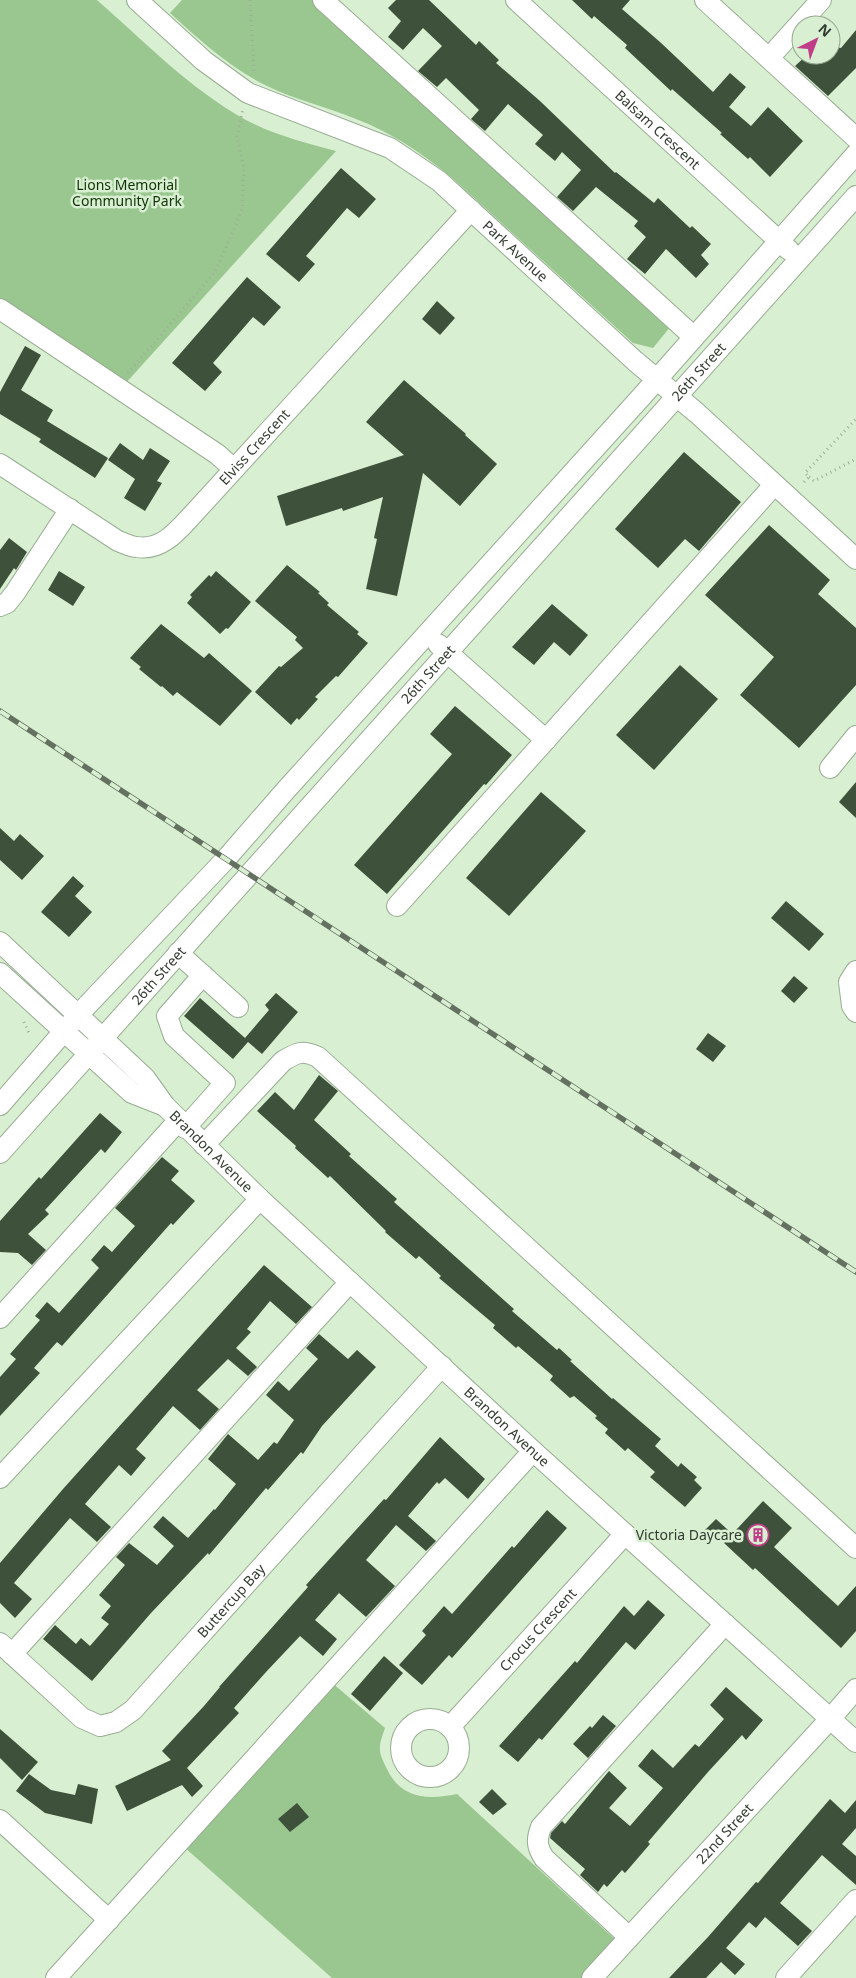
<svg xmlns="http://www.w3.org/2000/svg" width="856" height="1978" font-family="'Noto Sans',sans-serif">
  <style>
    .green { fill: #9ac68f }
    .building { fill: #3e513a }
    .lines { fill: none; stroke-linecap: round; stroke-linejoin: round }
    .minor-casing { stroke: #97ad92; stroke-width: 22 }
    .path { stroke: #9daf98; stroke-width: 3; stroke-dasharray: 1 4; stroke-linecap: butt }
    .minor { stroke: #fff; stroke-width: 20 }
    .rail-casing { stroke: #647160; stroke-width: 5.5 }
    .rail { stroke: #d8efd2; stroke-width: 4; stroke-dasharray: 11; stroke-linecap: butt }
    .labels { text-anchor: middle; stroke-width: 5; stroke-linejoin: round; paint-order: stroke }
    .street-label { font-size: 14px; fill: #333c31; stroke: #d8efd2 }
    .park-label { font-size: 14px; fill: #123308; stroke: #d8efd2 }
    .poi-label { font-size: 14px; fill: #333c31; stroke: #d8efd2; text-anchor: end }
  </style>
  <rect width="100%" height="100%" fill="#d8efd2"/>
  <g class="green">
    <path d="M0,0H97C145,42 190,89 246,120C274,135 306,143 336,151L124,385L0,302Z"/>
    <path d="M182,0H314L671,326L653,348L633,343L450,176C421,153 391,132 356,119C327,107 296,100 267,86C230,68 201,41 170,13Z"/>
    <path d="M331,1682L385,1728C383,1734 380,1741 380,1747C379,1754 384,1763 387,1769C401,1799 428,1800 457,1794L621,1945L591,1978H332L183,1846Z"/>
  </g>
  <g class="building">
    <polygon points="396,0 429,0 476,45 479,41 499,60 496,63 540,101 615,173 616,172 654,203 658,198 690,228 692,226 711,244 701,255 709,264 696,278 666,249 645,274 627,259 646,237 634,226 638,221 596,187 573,211 557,197 581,170 562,152 555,161 535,144 543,135 508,104 485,131 471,119 479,110 446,78 437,87 418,71 442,46 423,28 403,50 388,37 401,21 388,8"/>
    <polygon points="572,0 630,0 622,9 660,42 713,92 730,73 746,87 729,107 751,126 768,107 803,141 770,177 750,157 748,159 720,134 722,133 672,89 671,91 625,48 627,45 594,16 592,19"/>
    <polygon points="856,30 856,68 828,96 795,66 807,55 818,63 827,55 831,55 831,50 835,47 841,48"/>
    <polygon points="341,168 376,199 359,218 347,208 306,256 315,264 299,282 266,254"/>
    <polygon points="247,277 281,307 264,326 253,317 213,363 222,372 205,391 172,363"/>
    <polygon points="437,301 455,318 440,335 422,319"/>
    <polygon points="25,346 41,355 21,390 53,410 47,421 108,458 95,478 39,442 41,439 0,414 0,392"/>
    <polygon points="404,380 466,434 465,435 497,464 460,506 423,473 397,596 366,589 377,539 374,538 383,497 343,511 342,508 286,526 277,496 404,455 366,422"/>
    <polygon points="120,443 143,460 150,448 170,461 157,481 162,483 145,511 124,498 135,479 108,460"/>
    <polygon points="684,452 741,502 699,551 685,539 658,568 615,529"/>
    <polygon points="769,525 830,580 818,594 856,628 856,685 799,748 740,695 774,657 705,595"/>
    <polygon points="9,538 27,552 16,570 14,568 0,589 0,550"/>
    <polygon points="287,565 320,592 318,593 329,603 327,605 359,632 357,634 368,643 338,677 336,676 315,697 318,699 299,720 297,718 291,725 255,692 279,666 281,667 303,648 295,640 297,637 255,601"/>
    <polygon points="59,571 85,587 73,606 48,590"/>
    <polygon points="216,571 251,602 228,629 226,628 220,634 187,603 192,597 190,595 209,575 211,577"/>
    <polygon points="552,604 588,635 570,656 554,642 534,665 512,647"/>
    <polygon points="161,624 204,658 209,653 252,691 220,726 177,692 173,696 162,686 161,687 139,669 141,667 130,658"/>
    <polygon points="680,665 718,699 654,770 616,735"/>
    <polygon points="455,706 512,755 486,785 484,784 387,894 354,865 452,754 430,734"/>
    <polygon points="856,782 856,818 839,802"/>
    <polygon points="541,792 586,831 509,916 466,878"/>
    <polygon points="0,828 14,841 20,834 44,856 22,880 0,860"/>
    <polygon points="73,876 84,886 75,896 92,912 69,937 41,912"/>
    <polygon points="786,901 824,934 809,951 771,918"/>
    <polygon points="794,976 808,988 794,1003 781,991"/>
    <polygon points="276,993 298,1012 262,1054 248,1042 233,1059 184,1016 200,998 245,1038 269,1010 265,1005"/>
    <polygon points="708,1033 726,1046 713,1062 696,1049"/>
    <polygon points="319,1075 338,1091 314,1120 351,1154 349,1156 397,1199 394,1202 514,1309 512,1311 557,1350 559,1348 572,1360 570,1361 612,1399 613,1398 661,1439 655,1446 678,1467 681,1463 697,1477 694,1480 702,1488 685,1507 650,1477 655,1472 628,1448 625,1451 605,1433 608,1429 595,1418 597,1416 574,1396 570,1398 550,1380 553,1376 518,1346 516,1348 493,1328 495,1325 439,1278 441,1276 419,1256 416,1259 385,1232 386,1231 330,1176 328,1178 295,1148 296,1146 257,1111 275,1092 294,1110"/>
    <polygon points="100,1113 122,1132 105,1153 101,1149 45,1210 49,1214 28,1234 46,1250 32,1265 18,1253 0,1252 0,1221 39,1177 41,1179"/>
    <polygon points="162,1157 179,1171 171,1180 195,1201 173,1225 171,1223 62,1346 57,1342 34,1368 40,1373 0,1416 0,1377 16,1359 10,1354 40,1320 35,1316 47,1302 59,1313 99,1268 91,1260 104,1245 112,1252 135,1226 115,1208"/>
    <polygon points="264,1265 312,1307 296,1324 270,1301 247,1329 251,1332 236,1348 257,1367 248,1376 228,1359 197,1390 219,1409 200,1430 173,1406 136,1449 146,1458 131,1476 119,1465 85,1504 111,1527 97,1542 70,1518 14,1583 32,1599 15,1618 0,1603 0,1563 63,1489"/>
    <polygon points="319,1334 348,1359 357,1350 376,1367 322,1426 303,1454 301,1452 268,1490 266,1488 209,1555 208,1553 151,1613 92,1681 43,1639 55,1625 76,1644 81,1638 90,1646 109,1624 101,1618 111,1606 99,1595 125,1565 116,1557 129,1543 157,1565 174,1546 153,1527 163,1516 188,1538 214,1509 215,1510 236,1484 208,1459 228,1434 258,1460 274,1442 277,1444 294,1420 266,1395 278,1381 289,1391 318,1359 306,1348"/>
    <polygon points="440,1437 485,1479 468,1499 445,1478 439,1484 437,1482 408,1516 436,1541 426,1551 396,1525 366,1560 395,1586 383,1599 366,1617 339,1593 315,1620 337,1639 323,1656 300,1636 266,1672 234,1708 239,1713 187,1768 203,1786 192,1797 182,1785 127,1811 115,1786 171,1760 162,1751 204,1706 220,1687 219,1687 308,1587 306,1585 384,1499 386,1500"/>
    <polygon points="763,1501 792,1528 774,1547 838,1606 856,1586 856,1631 841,1648 755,1568 753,1570 724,1543"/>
    <polygon points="547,1510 567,1528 452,1658 449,1655 422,1685 399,1665 426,1635 422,1631 444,1606 452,1614 512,1546 514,1548"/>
    <polygon points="716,1519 728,1530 717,1541 705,1530"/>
    <polygon points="648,1600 665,1615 635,1650 626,1642 542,1740 539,1738 518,1762 499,1746 575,1661 577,1663 624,1606 634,1616"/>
    <polygon points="384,1656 403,1673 370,1711 351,1694"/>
    <polygon points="726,1687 763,1720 746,1740 742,1735 708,1772 648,1842 650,1844 625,1873 622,1870 607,1887 604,1884 598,1892 580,1875 585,1869 550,1838 551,1833 562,1821 565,1824 609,1771 627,1788 609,1808 630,1826 663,1788 638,1766 652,1749 673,1768 695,1744 699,1747 724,1719 710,1705"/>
    <polygon points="603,1715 616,1726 588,1758 573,1744 590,1726 592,1728"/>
    <polygon points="0,1729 38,1762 22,1780 0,1758"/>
    <polygon points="29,1774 51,1790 75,1795 78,1784 98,1789 92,1824 45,1813 16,1791"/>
    <polygon points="492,1789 507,1804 493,1815 479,1802"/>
    <polygon points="830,1799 845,1813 856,1800 856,1828 842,1844 856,1856 856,1885 822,1855 780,1903 812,1931 798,1946 765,1917 756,1928 749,1922 726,1948 745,1964 735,1975 721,1962 706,1978 669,1978 708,1937 756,1882 758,1883"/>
    <polygon points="297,1803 309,1817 290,1832 278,1819"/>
  </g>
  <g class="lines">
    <g class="minor-casing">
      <g id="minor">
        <path id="s1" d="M137,0L204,61L248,93L390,148L439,181L635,361L698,414L856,559"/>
        <polyline points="323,0 694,337"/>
        <path id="s2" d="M516,0L789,250"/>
        <polyline points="705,0 856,138"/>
        <polyline points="769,58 821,0"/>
        <polyline points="0,309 217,454 234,469"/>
        <path id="s3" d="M0,464L118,541C124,543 131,547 137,547C163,551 179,529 195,512L471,210"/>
        <polyline points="0,606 7,603 15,593 70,509"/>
        <polyline points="438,644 546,740"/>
        <polyline points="830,768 856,736"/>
        <polyline points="397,906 774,485"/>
        <path id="s4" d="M0,942L145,1078L165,1106L260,1199L533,1451L856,1742"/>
        <polyline points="178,953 238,1007"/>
        <polyline points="856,971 849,982 852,1006 856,1012"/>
        <polyline points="0,973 132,1093 165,1106"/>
        <polyline points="0,1105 79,1014 225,860 285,791 643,395 856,154"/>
        <polyline points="185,1128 225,1083 174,1036 167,1016 203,975"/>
        <path d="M204,1145L283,1061C298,1052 302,1050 318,1057L856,1548"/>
        <path id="s5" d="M0,1153L856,196"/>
        <polyline points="0,1318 179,1120"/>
        <polyline points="0,1478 260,1199"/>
        <path id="s6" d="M0,1643L82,1718L100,1726L116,1722L133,1710L442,1366"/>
        <polyline points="12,1654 350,1282"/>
        <circle cx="430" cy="1748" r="29"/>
        <path id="s7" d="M450,1727L625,1534"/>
        <polyline points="0,1820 109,1920"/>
        <path d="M629,1937L544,1858C537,1847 536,1840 541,1827L725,1624"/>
        <polyline points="56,1978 533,1451"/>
        <path id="s8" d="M592,1978L830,1719L856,1689"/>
        <polyline points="786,1978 856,1900"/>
      </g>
    </g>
    <g class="path">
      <polyline points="250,0 254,74"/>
      <polyline points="128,373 215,272 234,229 242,209 244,168 237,137 243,109"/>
      <polyline points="809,477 814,481 856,459"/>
      <polyline points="804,482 809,477 805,473 856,419"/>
      <polyline points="24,1022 29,1033"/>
    </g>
    <use href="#minor" class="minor"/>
    <g class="rail-casing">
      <polyline id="rail" points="0,711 856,1272"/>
    </g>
    <use href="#rail" class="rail"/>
  </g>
  <defs>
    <g id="building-ring" transform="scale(1.125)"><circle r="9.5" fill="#d8efd2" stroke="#bf3e87" stroke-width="1.5"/><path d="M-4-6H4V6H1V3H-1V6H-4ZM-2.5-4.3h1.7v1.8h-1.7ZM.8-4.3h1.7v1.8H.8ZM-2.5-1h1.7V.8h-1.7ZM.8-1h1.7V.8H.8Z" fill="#bf3e87"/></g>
  </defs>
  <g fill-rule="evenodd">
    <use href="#building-ring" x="758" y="1535"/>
  </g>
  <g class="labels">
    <g class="street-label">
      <text dy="5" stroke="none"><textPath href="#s2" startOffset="192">Balsam Crescent</textPath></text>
      <text dy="5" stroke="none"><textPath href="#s1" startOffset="460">Park Avenue</textPath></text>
      <text dy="5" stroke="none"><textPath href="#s5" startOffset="1048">26th Street</textPath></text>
      <text dy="5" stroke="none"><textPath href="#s3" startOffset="320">Elviss Crescent</textPath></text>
      <text dy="5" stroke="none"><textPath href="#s5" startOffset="642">26th Street</textPath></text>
      <text dy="5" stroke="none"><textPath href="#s5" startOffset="238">26th Street</textPath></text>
      <text dy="5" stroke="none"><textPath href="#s4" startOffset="298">Brandon Avenue</textPath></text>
      <text dy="5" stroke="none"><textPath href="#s4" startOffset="702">Brandon Avenue</textPath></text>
      <text dy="5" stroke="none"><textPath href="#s6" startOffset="315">Buttercup Bay</textPath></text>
      <text dy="5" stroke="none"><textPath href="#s7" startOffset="131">Crocus Crescent</textPath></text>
      <text dy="5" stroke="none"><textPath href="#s8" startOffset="196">22nd Street</textPath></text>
    </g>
    <g class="park-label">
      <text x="127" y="190">Lions Memorial<tspan x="127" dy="16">Community Park</tspan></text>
    </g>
    <g class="poi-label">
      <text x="742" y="1540">Victoria Daycare</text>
    </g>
  </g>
  <g transform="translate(816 40) rotate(42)"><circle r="24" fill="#d8efd2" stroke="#96a792"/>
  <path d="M0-4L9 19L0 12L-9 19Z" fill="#bf3e87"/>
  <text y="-8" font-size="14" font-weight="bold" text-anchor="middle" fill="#333c31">N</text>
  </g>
</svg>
